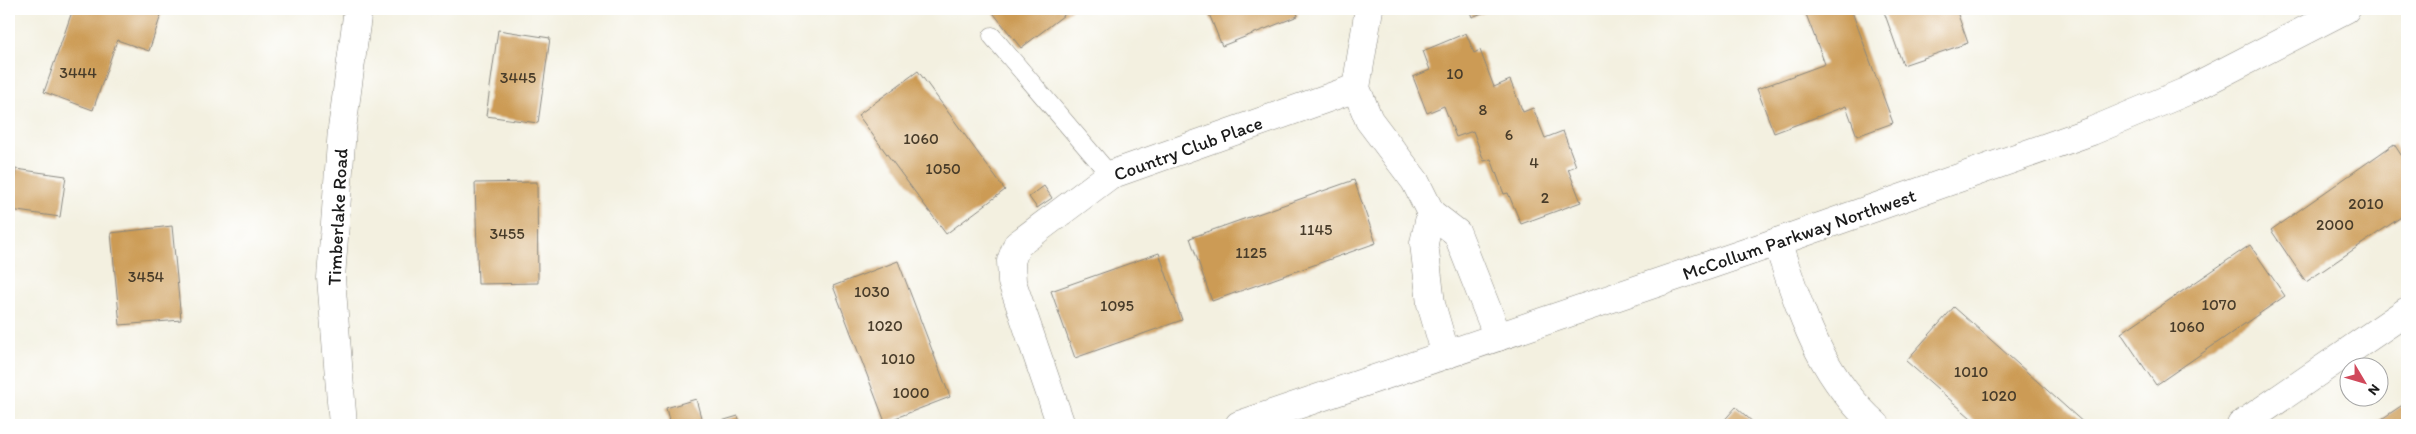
<svg xmlns="http://www.w3.org/2000/svg" width="2416" height="434" font-family="Itim,sans-serif">
  <style>
    .building { fill: #cc9b55 }
    .lines { fill: none; stroke-linecap: round; stroke-linejoin: round }
    .lane-casing { stroke: #88867e; stroke-width: 19 }
    .street-casing { stroke: #88867e; stroke-width: 29 }
    .secondary-casing { stroke: #88867e; stroke-width: 29 }
    .lane { stroke: #fff; stroke-width: 18 }
    .street { stroke: #fff; stroke-width: 28 }
    .secondary { stroke: #fff; stroke-width: 28 }
    .labels { text-anchor: middle; stroke-width: 4.5; stroke-linejoin: round; paint-order: stroke }
    .number-label { font-size: 16px; fill: #483c2a }
    .street-label { font-size: 19px; fill: #1c1c1c; stroke: #fff }
  </style>
  <rect width="100%" height="100%" fill="#fff"/>
  <filter id="ink" filterUnits="userSpaceOnUse"><feTurbulence type="fractalNoise" baseFrequency=".02" numOctaves="2"/><feDisplacementMap in="SourceGraphic" scale="10" xChannelSelector="R" yChannelSelector="G"/><feConvolveMatrix kernelMatrix="1 2 1 2 8 2 1 2 1" color-interpolation-filters="sRGB"/></filter>
  <filter id="wash" filterUnits="userSpaceOnUse"><feTurbulence type="fractalNoise" baseFrequency=".0096" numOctaves="4" result="noise"/><feDisplacementMap in="SourceGraphic" scale="20" xChannelSelector="R" yChannelSelector="G"/><feGaussianBlur stdDeviation="1.12" result="paint"/><feColorMatrix in="noise" values="0 0 0 0 0 0 0 0 0 0 0 0 0 0 0 0 0 1.4 0 .05"/><feComposite in="paint" operator="in"/></filter>
  <g filter="url(#wash)">
    <rect width="100%" height="100%" fill="#f3f0e0"/>
    <g id="blocks">
      <g class="building">
        <polygon points="73,9 163,9 149,51 117,40 93,110 44,92"/>
        <polygon points="990,9 1072,9 1021,48"/>
        <polygon points="1207,9 1296,9 1298,16 1222,46"/>
        <polygon points="1469,9 1493,9 1472,17"/>
        <polygon points="1804,9 1851,9 1893,123 1857,136 1846,106 1774,133 1757,89 1825,64"/>
        <polygon points="1883,9 1956,9 1968,43 1903,65"/>
        <polygon points="498,30 550,38 538,123 486,116"/>
        <polygon points="1466,33 1474,53 1480,50 1494,87 1510,80 1523,112 1533,108 1545,138 1563,131 1576,166 1568,169 1581,202 1521,224 1508,193 1504,194 1491,159 1484,161 1473,131 1456,137 1444,106 1427,113 1413,77 1430,70 1423,51"/>
        <polygon points="918,71 1005,190 946,234 858,115"/>
        <polygon points="2394,144 2407,164 2407,213 2306,282 2271,230"/>
        <polygon points="16,169 66,176 60,217 10,210"/>
        <polygon points="1354,180 1376,243 1212,301 1190,238"/>
        <polygon points="537,182 538,283 478,284 475,183"/>
        <polygon points="1044,186 1052,198 1037,208 1029,197"/>
        <polygon points="172,226 181,320 120,325 111,233"/>
        <polygon points="2250,245 2285,296 2156,385 2121,333"/>
        <polygon points="1159,253 1182,320 1075,358 1051,291"/>
        <polygon points="898,261 950,397 885,422 833,286"/>
        <polygon points="1954,307 2009,356 2086,425 1979,425 1906,361"/>
        <polygon points="696,399 703,425 670,425 666,408"/>
        <polygon points="2407,402 2407,425 2373,425 2389,414"/>
        <polygon points="1736,407 1756,425 1720,425"/>
        <polygon points="738,416 741,425 708,425"/>
      </g>
    </g>
  </g>
  <g filter="url(#ink)">
    <use href="#blocks" fill-opacity="0" stroke="#88867e" stroke-width="1"/>
    <g class="lines">
      <g class="lane-casing">
        <polyline id="lane" points="992,36 1110,175"/>
      </g>
      <g class="street-casing">
        <g id="street">
          <polyline points="1369,9 1356,88 1369,120 1415,181 1431,213 1457,233 1498,337"/>
          <polyline points="1431,213 1424,243 1431,304 1446,355"/>
          <path d="M1777,242C1802,313 1818,373 1876,425"/>
          <polyline points="343,425 331,278 342,129 358,9"/>
          <polyline points="1061,425 1012,282 1011,261 1017,245 1110,175 1356,88"/>
          <polyline points="2241,425 2407,311"/>
        </g>
      </g>
      <g class="secondary-casing">
        <polyline id="secondary" points="1239,425 1777,242 2092,131 2185,92 2346,9"/>
      </g>
      <use href="#lane" class="lane"/>
      <use href="#street" class="street"/>
      <use href="#secondary" class="secondary"/>
    </g>
  </g>
  <g class="labels">
    <g class="number-label">
      <text x="78" y="78">3444</text>
      <text x="1455" y="79">10</text>
      <text x="518" y="83">3445</text>
      <text x="1483" y="115">8</text>
      <text x="1509" y="140">6</text>
      <text x="921" y="144">1060</text>
      <text x="1534" y="168">4</text>
      <text x="943" y="174">1050</text>
      <text x="1545" y="203">2</text>
      <text x="2366" y="209">2010</text>
      <text x="2335" y="230">2000</text>
      <text x="1316" y="235">1145</text>
      <text x="507" y="239">3455</text>
      <text x="1251" y="258">1125</text>
      <text x="146" y="282">3454</text>
      <text x="872" y="297">1030</text>
      <text x="2219" y="310">1070</text>
      <text x="1117" y="311">1095</text>
      <text x="885" y="331">1020</text>
      <text x="2187" y="332">1060</text>
      <text x="898" y="364">1010</text>
      <text x="1971" y="377">1010</text>
      <text x="911" y="398">1000</text>
      <text x="1999" y="401">1020</text>
    </g>
    <g class="street-label">
      <text transform="translate(1188 148) rotate(-20)" y="7">Country Club Place</text>
      <text transform="translate(337 217) rotate(-87)" y="7">Timberlake Road</text>
      <text transform="translate(1799 234) rotate(-19)" y="7">McCollum Parkway Northwest</text>
    </g>
  </g>
  <rect width="2416" height="434" fill="none" stroke="#fff" stroke-width="30"/>
  <g transform="translate(2364 382) rotate(128)"><circle r="24" fill="#ffffff" stroke="#a4a4a4"/>
  <path d="M0-4L9 19L0 12L-9 19Z" fill="#d1495b"/>
  <text y="-8" font-size="14" font-weight="bold" text-anchor="middle" fill="#1c1c1c">N</text>
  </g>
</svg>
